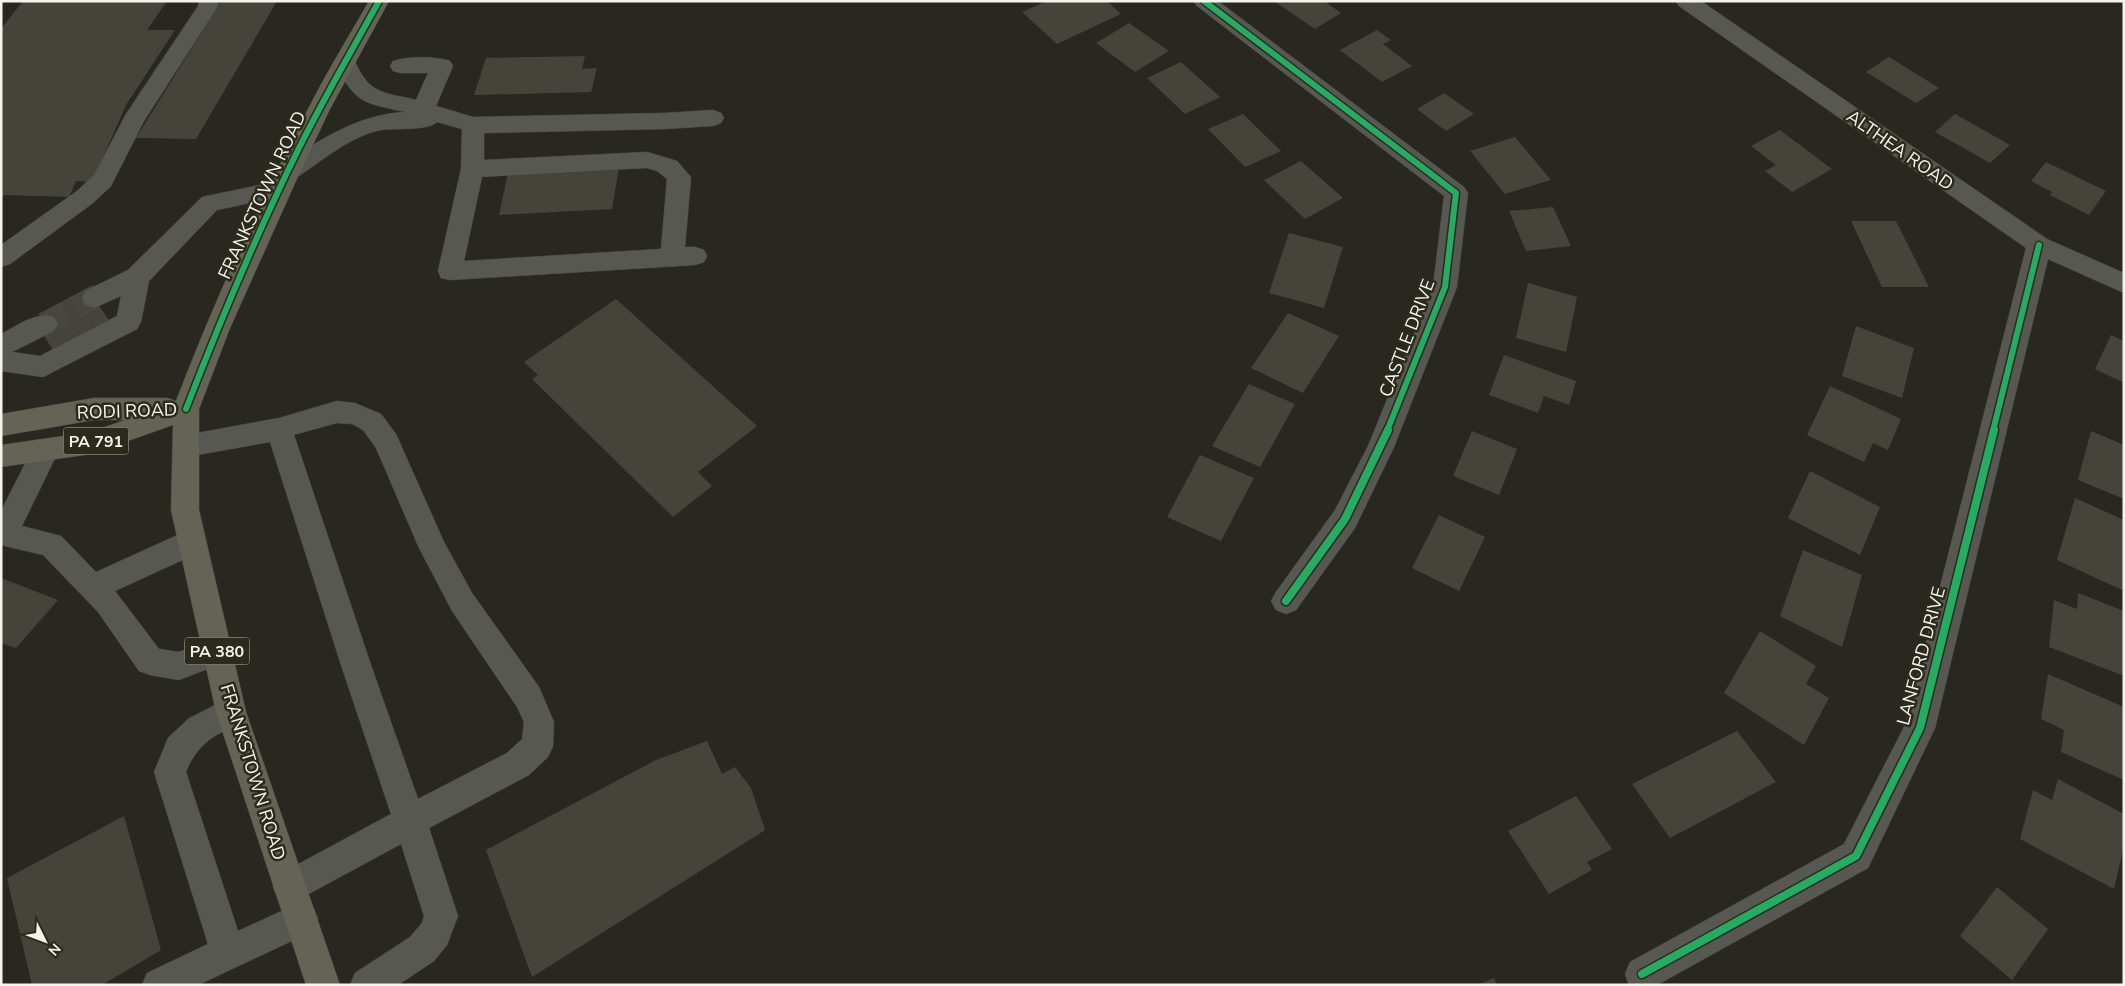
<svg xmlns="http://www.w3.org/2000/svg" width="2125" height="986" font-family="'Nunito Sans',sans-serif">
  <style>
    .building { fill: #46443a }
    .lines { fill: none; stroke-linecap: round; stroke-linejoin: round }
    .minor-tunnel { stroke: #47473f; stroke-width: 23; stroke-dasharray: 23 12; stroke-linecap: butt }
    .minor-casing { stroke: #47463f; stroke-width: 1 }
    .major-casing { stroke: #47463f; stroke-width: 1 }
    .minor { fill: #585852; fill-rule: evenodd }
    .major { fill: #646456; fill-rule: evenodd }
    .cycleway-far1-casing { stroke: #2b2b1d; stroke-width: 9 }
    .cycleway-casing { stroke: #2b2b1d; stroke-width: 11 }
    .cycleway-far1 { stroke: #26ab63; stroke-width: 6 }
    .cycleway { stroke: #26ab63; stroke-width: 8 }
    .labels { text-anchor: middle; stroke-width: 5; stroke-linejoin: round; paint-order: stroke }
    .shield { fill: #2b2b1d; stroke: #b8b8ae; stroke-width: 1 }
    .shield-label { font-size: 16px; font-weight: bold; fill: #f5f4ec }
    .street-label { font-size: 18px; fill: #f5f4ec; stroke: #2b2b1d }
  </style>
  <rect width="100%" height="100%" fill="#282820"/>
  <g class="building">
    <polygon points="23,1 167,1 147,30 175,30 126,105 92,182 76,181 69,197 4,195 1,199 1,29"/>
    <polygon points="221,1 277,1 196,139 136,138"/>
    <polygon points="1047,1 1107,1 1121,14 1057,44 1022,12"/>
    <polygon points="1274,1 1324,1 1341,13 1315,29"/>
    <polygon points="1129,23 1169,51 1135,72 1096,43"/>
    <polygon points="1377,30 1391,40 1383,44 1412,66 1382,82 1340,50"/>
    <polygon points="585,56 582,69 597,68 591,92 474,95 486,58"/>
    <polygon points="1889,57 1939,88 1916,103 1866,72"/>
    <polygon points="1181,62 1220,97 1185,114 1147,78"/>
    <polygon points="1444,93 1474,114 1446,131 1417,109"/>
    <polygon points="1243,114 1281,151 1245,167 1208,129"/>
    <polygon points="1955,114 2010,145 1990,163 1935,132"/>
    <polygon points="1780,130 1832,169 1792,192 1765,171 1776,165 1751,146"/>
    <polygon points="1515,137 1551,180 1505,194 1470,151"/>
    <polygon points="1301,161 1343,198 1305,219 1264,180"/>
    <polygon points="2046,162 2106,191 2089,215 2050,195 2052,192 2031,181"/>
    <polygon points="619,167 612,209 499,215 508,173"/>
    <polygon points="1553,207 1571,246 1526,251 1509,211"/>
    <polygon points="1851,221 1896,221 1929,287 1882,287"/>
    <polygon points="1289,233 1343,247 1324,308 1269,293"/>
    <polygon points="1528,283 1577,297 1566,352 1516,338"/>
    <polygon points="93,285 97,291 91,293 112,325 56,355 44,336 50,333 38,314"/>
    <polygon points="616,299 757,426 698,472 712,486 673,517 532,379 538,375 524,362"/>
    <polygon points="1288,313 1339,336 1303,393 1251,368"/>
    <polygon points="1856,326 1914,348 1902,398 1842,376"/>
    <polygon points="2111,335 2124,341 2124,383 2095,369"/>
    <polygon points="1504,355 1576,381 1569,405 1544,396 1538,413 1489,395"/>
    <polygon points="1249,384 1295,404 1260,467 1212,446"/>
    <polygon points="1830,386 1901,419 1888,450 1873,443 1864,462 1807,435"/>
    <polygon points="1472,431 1517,449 1499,495 1453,476"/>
    <polygon points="2091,431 2124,445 2124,499 2078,480"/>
    <polygon points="1200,455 1254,478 1221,541 1167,517"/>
    <polygon points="1810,471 1880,507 1860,555 1788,518"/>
    <polygon points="2075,498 2124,520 2124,582 2122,590 2057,560"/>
    <polygon points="1439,515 1485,537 1459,591 1412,568"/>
    <polygon points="1803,550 1862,575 1842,647 1780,616"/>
    <polygon points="1,578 58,600 16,648 1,643"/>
    <polygon points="2078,593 2124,611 2124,676 2049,647 2054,600 2077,609"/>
    <polygon points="1760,631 1816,666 1806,684 1829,698 1804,745 1724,693"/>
    <polygon points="2048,674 2124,707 2124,780 2061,752 2064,730 2041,719"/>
    <polygon points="1737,731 1776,782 1670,838 1632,784"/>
    <polygon points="707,741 722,774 735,767 751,788 765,830 532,977 486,850 656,760"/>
    <polygon points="2058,779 2124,814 2124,845 2114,889 2020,839 2033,790 2052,800"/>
    <polygon points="1576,796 1612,849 1587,862 1592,870 1549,894 1508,831"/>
    <polygon points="124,816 161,950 102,985 32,985 7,878"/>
    <polygon points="1997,887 2048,929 2012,980 1960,936"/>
    <polygon points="1494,978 1497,985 1478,985"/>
  </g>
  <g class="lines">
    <polyline class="minor-tunnel" points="45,324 94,298"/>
    <g class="minor-casing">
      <g id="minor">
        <polygon points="199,1 219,1 218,6 144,121 111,186 93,203 10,264 1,267 1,245 77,191 94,175 126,114 198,6"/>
        <polygon points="1194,1 1218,1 1464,187 1468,193 1457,287 1394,447 1355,528 1296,610 1286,614 1276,610 1271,601 1276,592 1335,510 1368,446 1433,287 1444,196 1197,6"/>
        <polygon points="1676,1 1701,1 2047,239 2124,273 2124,293 2048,259 1935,728 1868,868 1657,985 1629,985 1625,974 1630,962 1844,844 1905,725 2026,248 1679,6"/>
        <path d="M345,56L353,58C357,65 360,73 365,79C376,95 399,95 416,100L428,73H401L393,71L390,66L393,61C409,56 434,56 450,61L453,66L436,106L473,117L664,113L713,110L721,113L724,118L721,123L713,126L664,129L484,133V160L647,152L677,161L691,177L685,247H695L704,250L707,256L704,262L695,265L450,280L441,278L438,271L461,169L462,129L437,122C429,131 394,128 381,130C350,136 322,161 296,178L288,180L280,178L276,172L280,166C320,140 356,115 405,112C361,102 357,104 334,63L337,58ZM647,168L657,171L667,179L661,249L464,261L482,177Z"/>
        <path d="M280,181L288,183L292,189L288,195L217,210L149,281L141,322L137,329L43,377L1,371V334C17,326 36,311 54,317L58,324L54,331L12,352L40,356L117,316L121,296L94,308L85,305L82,298L85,291L128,270L202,197Z"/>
        <path d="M337,401L355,403L381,414L396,434L444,542L472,593L539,687L554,722L553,746L548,757L529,775L429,828L458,916L447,945L434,961L398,985H350L355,973L410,937L422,923L424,916L401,844L290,904L278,899L273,887L278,875L391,814L342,668L270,442L186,457L177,454L173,446L177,438L186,435L279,418ZM337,423L352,424L363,430L376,448L419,548L452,611L517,707L524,722L522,739L507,753L418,799L372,668L294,435Z"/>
        <polygon points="46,439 56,442 59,450 22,526 61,536 96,572 182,533 192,530 202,533 206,542 202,551 115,591 159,649 179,652 217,637 228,641 232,651 228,661 179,680 150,675 139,671 98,612 43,555 1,545 1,511 36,442"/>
        <path d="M231,697L242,702L246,712C238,731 224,728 209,740C198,749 191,759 186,772L238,931L301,902L313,907L318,919L313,931L198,985H142L147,973L208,944L154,772L168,738L188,719Z"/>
      </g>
    </g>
    <g class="major-casing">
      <path id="major" d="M369,1H389L330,109L300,172L230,328L199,409V510L246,712L340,985H306L216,712L171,510L173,425L91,454L1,467V445L91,432L125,420H94L1,436V414L94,398H167L176,401C214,302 258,205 307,111C326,73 348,38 369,1Z"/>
    </g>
    <use href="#minor" class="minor"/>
    <use href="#major" class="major"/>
    <g class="cycleway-far1-casing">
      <g id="cycleway-far1">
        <polyline points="1204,1 1456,193 1445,287 1387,431"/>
        <path d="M186,409C220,321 257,233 299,148C324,98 352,50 379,1"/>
        <polyline points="1993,431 2039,245"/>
      </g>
    </g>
    <g class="cycleway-casing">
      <g id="cycleway">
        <polyline points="1286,601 1345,519 1388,430"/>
        <polyline points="1642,974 1856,856 1920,728 1994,430"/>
      </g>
    </g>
    <use href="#cycleway-far1" class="cycleway-far1"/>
    <use href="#cycleway" class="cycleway"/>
  </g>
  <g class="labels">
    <g class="shield">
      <rect x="63.5" y="427.5" width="65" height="27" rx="4"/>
      <rect x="184.5" y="637.5" width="65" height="27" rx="4"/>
    </g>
    <g class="shield-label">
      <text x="96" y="447">PA 791</text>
      <text x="217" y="657">PA 380</text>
    </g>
    <g class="street-label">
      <text transform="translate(1900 150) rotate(35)" y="6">ALTHEA ROAD</text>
      <text transform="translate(262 195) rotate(-65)" y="6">FRANKSTOWN ROAD</text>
      <text transform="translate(1407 338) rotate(-69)" y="6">CASTLE DRIVE</text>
      <text transform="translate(127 411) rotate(-2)" y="6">RODI ROAD</text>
      <text transform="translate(1921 656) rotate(-75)" y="6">LANFORD DRIVE</text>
      <text transform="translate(253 772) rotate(73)" y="6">FRANKSTOWN ROAD</text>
    </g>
  </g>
  <rect width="2125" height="986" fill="none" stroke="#f5f4ec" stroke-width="5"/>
  <g transform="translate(45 941) rotate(132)" stroke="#2b2b1d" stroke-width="4" paint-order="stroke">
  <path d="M0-4L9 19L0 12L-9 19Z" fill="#f5f4ec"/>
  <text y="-8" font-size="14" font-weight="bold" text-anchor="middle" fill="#f5f4ec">N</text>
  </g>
</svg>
